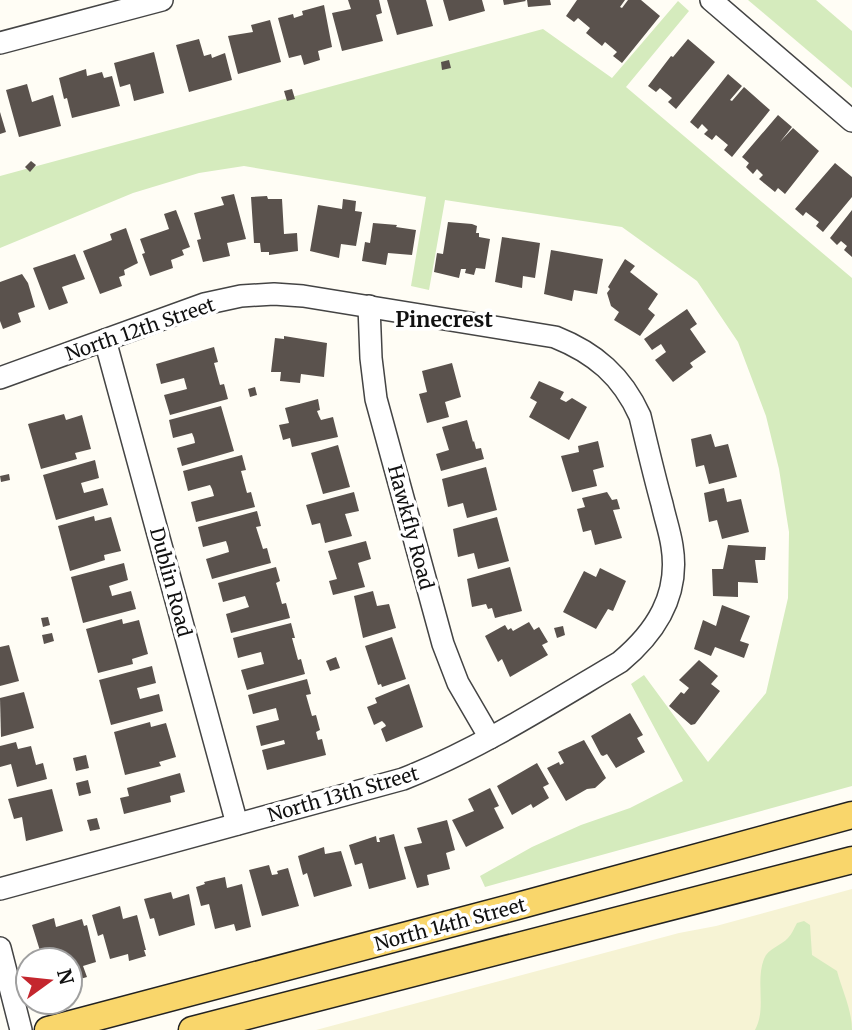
<svg xmlns="http://www.w3.org/2000/svg" width="852" height="1030" font-family="Merriweather,serif">
  <style>
    .farmland { fill: #f6f3d4 }
    .green { fill: #d5ebbd }
    .building { fill: #5a524d }
    .lines { fill: none; stroke-linecap: round; stroke-linejoin: round }
    .minor-casing { stroke: #444; stroke-width: 24 }
    .major-casing { stroke: #222; stroke-width: 29 }
    .minor { stroke: #fff; stroke-width: 21 }
    .major { stroke: #f9d66b; stroke-width: 26 }
    .labels { text-anchor: middle; stroke-width: 7; stroke-linejoin: round; paint-order: stroke }
    .street-label { font-size: 19px; fill: #111; stroke: #fff }
    .neighbourhood-label { font-size: 21px; font-weight: bold; fill: #111; stroke: #fff }
  </style>
  <rect width="100%" height="100%" fill="#fffdf5"/>
  <polygon class="farmland" points="852,889 852,1030 316,1030 679,933 716,926"/>
  <g class="green">
    <polygon points="748,0 816,0 852,31 852,88"/>
    <polygon points="678,1 689,11 626,87 852,278 852,786 485,887 480,876 532,847 581,825 630,808 683,781 631,684 644,675 708,762 766,693 788,598 789,532 779,469 766,416 738,342 697,281 622,227 445,200 429,290 411,286 426,197 244,166 199,173 133,193 0,248 0,176 543,29 612,78"/>
    <path d="M804,921L810,925L812,955L837,971C842,990 852,1010 852,1030H755C767,1008 755,982 764,959C768,948 781,946 788,938C792,934 794,928 797,923Z"/>
  </g>
  <g class="building">
    <polygon points="348,0 379,0 382,13 376,15 383,41 342,51 332,13 351,9"/>
    <polygon points="387,0 426,0 433,26 397,35"/>
    <polygon points="443,0 482,0 485,11 449,21"/>
    <polygon points="503,0 525,0 526,1 504,5"/>
    <polygon points="527,0 550,0 551,5 528,7"/>
    <polygon points="577,0 625,0 620,7 622,8 628,0 641,0 660,16 622,63 613,56 617,52 605,42 602,46 586,33 590,28 578,18 574,22 566,16"/>
    <polygon points="324,5 332,47 318,51 320,60 304,65 301,55 289,58 278,18 293,14 294,18 303,15 302,11"/>
    <polygon points="270,20 281,62 238,74 228,36 253,32 251,25"/>
    <polygon points="199,39 204,56 211,54 212,58 225,53 232,80 189,92 176,45"/>
    <polygon points="688,39 715,62 676,109 668,102 672,98 660,88 656,92 648,86 671,56 673,57"/>
    <polygon points="154,52 164,93 134,101 130,84 120,87 114,63"/>
    <polygon points="449,60 451,68 442,70 441,62"/>
    <polygon points="86,69 87,76 102,72 104,78 112,76 120,106 72,118 67,98 64,99 59,78"/>
    <polygon points="728,74 742,86 730,100 732,101 744,87 770,110 732,157 724,150 728,145 716,135 712,140 704,134 708,130 702,124 698,129 690,122"/>
    <polygon points="27,84 32,102 53,95 61,126 19,137 6,90"/>
    <polygon points="292,89 295,99 287,101 284,91"/>
    <polygon points="0,112 6,132 0,134"/>
    <polygon points="778,115 792,127 780,142 793,128 819,151 785,194 778,188 775,192 759,179 763,175 757,169 753,174 746,167 749,163 742,157"/>
    <polygon points="31,161 36,165 30,172 25,167"/>
    <polygon points="835,163 852,177 852,197 823,232 816,226 819,222 806,212 803,216 795,209"/>
    <polygon points="234,194 246,239 227,243 230,256 203,262 197,240 201,239 194,213 224,205 221,197"/>
    <polygon points="267,196 268,199 282,199 284,234 297,233 298,251 269,255 269,252 261,252 260,243 254,243 251,197"/>
    <polygon points="343,199 356,201 355,211 362,212 356,246 341,244 339,258 310,251 318,205 342,209"/>
    <polygon points="176,210 190,247 182,250 184,255 171,260 173,268 150,276 142,254 145,253 140,239 169,229 164,214"/>
    <polygon points="852,210 852,257 844,250 847,246 841,241 837,245 830,238"/>
    <polygon points="448,222 472,224 477,226 476,233 479,233 479,237 490,239 485,269 476,268 474,275 465,273 466,269 461,269 459,278 434,272 437,253 443,254"/>
    <polygon points="373,223 397,225 396,227 416,230 412,255 388,253 386,265 362,261 365,242 370,243"/>
    <polygon points="126,228 138,263 124,270 125,275 119,277 122,286 100,294 83,251 107,242 112,240 110,234"/>
    <polygon points="502,237 540,243 535,278 523,276 522,288 495,282"/>
    <polygon points="551,250 603,259 597,294 574,290 572,301 544,294"/>
    <polygon points="75,254 85,279 62,287 68,303 49,310 33,268"/>
    <polygon points="625,259 635,266 630,272 658,294 648,309 655,315 640,336 614,320 619,312 611,306 607,293 610,289 608,287"/>
    <polygon points="22,274 28,283 35,307 18,313 21,322 3,329 0,321 0,282"/>
    <polygon points="687,309 697,324 690,329 706,352 690,363 693,367 673,382 655,360 666,352 661,344 652,350 644,339"/>
    <polygon points="284,336 327,343 324,377 301,374 300,383 280,381 281,372 271,372 275,338 284,339"/>
    <polygon points="214,347 218,362 214,363 220,385 224,384 228,399 170,415 164,395 187,389 184,378 161,384 156,364"/>
    <polygon points="452,363 461,397 445,402 449,417 427,423 419,394 427,392 422,371"/>
    <polygon points="539,381 564,392 560,399 566,402 572,398 587,407 569,440 529,417 537,402 530,398"/>
    <polygon points="255,387 257,395 250,397 248,389"/>
    <polygon points="318,399 320,410 317,411 319,416 321,420 333,417 338,437 292,447 290,438 283,440 279,425 289,423 285,408"/>
    <polygon points="221,406 234,451 182,466 177,448 195,443 194,438 192,433 173,438 169,420"/>
    <polygon points="64,414 66,420 82,415 91,449 75,453 77,459 41,469 28,424"/>
    <polygon points="467,420 473,442 474,441 476,449 481,448 484,459 441,471 436,454 449,450 442,427"/>
    <polygon points="711,434 715,447 728,444 737,477 709,484 704,465 696,467 691,439"/>
    <polygon points="598,441 604,467 593,470 597,486 572,492 561,456 579,452 578,446"/>
    <polygon points="338,445 350,487 323,494 311,453"/>
    <polygon points="242,455 246,470 241,471 247,493 251,492 255,507 196,522 191,502 214,496 212,489 210,485 188,491 183,471"/>
    <polygon points="95,460 99,478 81,483 84,493 103,488 108,505 56,520 43,475"/>
    <polygon points="486,467 497,510 467,518 463,503 448,507 442,479"/>
    <polygon points="9,474 10,480 1,482 0,476"/>
    <polygon points="724,488 727,502 741,499 749,532 722,539 717,520 709,522 704,493"/>
    <polygon points="354,492 359,511 345,514 352,536 325,543 320,523 312,525 306,505"/>
    <polygon points="607,492 612,500 617,499 620,509 613,510 622,538 595,545 591,530 583,532 577,509 585,507 582,498"/>
    <polygon points="257,511 261,526 256,527 263,549 267,548 271,563 212,579 206,559 229,552 228,547 226,541 203,547 198,527"/>
    <polygon points="94,516 95,521 111,517 121,551 104,555 105,560 70,571 58,526"/>
    <polygon points="497,517 509,561 478,569 474,553 458,557 453,529"/>
    <polygon points="366,541 371,559 358,563 365,587 333,595 329,581 337,579 328,551"/>
    <polygon points="728,545 766,547 765,560 755,560 758,583 738,582 738,597 713,596 712,569 723,569"/>
    <polygon points="124,563 128,580 109,586 111,592 112,596 131,591 136,609 83,623 71,577"/>
    <polygon points="276,567 280,581 276,583 279,593 282,604 286,603 290,618 231,633 226,614 249,607 245,596 223,602 218,583"/>
    <polygon points="510,567 522,611 495,618 492,608 488,609 486,604 472,607 467,579"/>
    <polygon points="600,568 626,581 613,611 608,609 596,629 563,612 584,571 596,577"/>
    <polygon points="373,591 377,606 389,604 396,628 363,638 354,596"/>
    <polygon points="722,605 750,616 740,641 749,644 744,658 715,647 711,656 694,649 703,620 716,626"/>
    <polygon points="48,617 50,625 43,627 41,618"/>
    <polygon points="122,619 123,624 139,620 148,654 132,659 133,664 98,673 86,629"/>
    <polygon points="529,622 534,630 539,627 548,642 542,645 548,655 510,677 502,659 498,662 485,636 505,625 508,630 511,628 513,631"/>
    <polygon points="291,623 295,638 292,638 298,660 301,659 305,674 247,690 241,670 264,664 261,652 238,658 233,638"/>
    <polygon points="563,626 565,635 557,638 554,628"/>
    <polygon points="52,633 54,641 44,644 42,635"/>
    <polygon points="392,637 406,679 382,687 381,684 378,685 365,646"/>
    <polygon points="9,645 19,681 0,686 0,647"/>
    <polygon points="336,657 340,668 330,671 326,661"/>
    <polygon points="699,660 718,676 711,684 720,691 695,724 691,725 669,706 681,692 684,694 689,688 679,680"/>
    <polygon points="152,666 156,683 137,688 140,699 159,694 163,711 111,725 99,680"/>
    <polygon points="307,679 311,694 306,695 312,716 316,715 320,730 316,732 318,740 322,739 326,755 267,770 262,750 285,744 284,740 261,746 256,726 279,720 276,708 253,714 248,695"/>
    <polygon points="409,684 423,727 386,742 381,729 386,726 385,724 382,721 374,725 367,707 377,703 375,698"/>
    <polygon points="24,692 34,728 1,737 0,698"/>
    <polygon points="630,713 643,735 637,738 645,752 616,768 607,754 603,756 601,755 591,736"/>
    <polygon points="150,722 151,727 166,723 176,757 159,762 161,766 125,775 114,732"/>
    <polygon points="584,740 606,778 595,788 587,789 566,801 547,768 559,762 560,765 564,763 558,752"/>
    <polygon points="16,742 18,749 31,746 36,765 43,763 47,779 17,787 11,764 0,767 0,746"/>
    <polygon points="86,755 89,768 76,771 73,758"/>
    <polygon points="537,763 549,784 543,787 549,798 533,808 531,804 512,815 497,786"/>
    <polygon points="180,773 185,792 170,796 171,802 124,814 120,798 129,796 127,788"/>
    <polygon points="88,780 91,793 79,796 76,783"/>
    <polygon points="490,788 499,806 494,808 504,828 466,847 452,820 474,811 468,799"/>
    <polygon points="52,789 63,831 26,841 22,817 14,819 8,799"/>
    <polygon points="97,818 100,829 90,831 87,820"/>
    <polygon points="447,820 455,850 446,853 450,869 427,875 429,885 417,888 404,847 422,843 417,828"/>
    <polygon points="394,834 406,879 369,889 362,863 355,865 349,845 376,836 377,842 380,842 379,838"/>
    <polygon points="324,847 325,854 341,851 352,886 314,897 307,873 303,875 298,856"/>
    <polygon points="269,865 272,875 278,874 277,871 288,868 299,906 262,916 249,870"/>
    <polygon points="225,877 227,888 242,884 251,927 236,931 234,924 215,929 209,904 201,906 196,887 205,884 204,882"/>
    <polygon points="171,892 173,899 189,894 195,925 159,936 154,918 150,919 144,899"/>
    <polygon points="120,906 123,919 137,915 146,950 144,950 146,956 129,961 128,954 110,959 103,934 98,936 92,915"/>
    <polygon points="54,918 56,927 82,919 84,926 87,925 96,962 83,966 87,977 70,982 70,960 49,960 47,952 41,954 32,925"/>
  </g>
  <g class="lines">
    <g class="minor-casing">
      <g id="minor">
        <polyline points="711,0 852,121"/>
        <polyline points="0,43 162,0"/>
        <polyline points="369,306 371,358 376,399 443,644 458,683 490,738"/>
        <polyline points="105,340 237,824"/>
        <path d="M0,378L204,304L241,296L274,294L303,296L555,337C595,353 622,376 640,416C647,445 654,475 662,504C665,518 670,532 672,546C680,595 656,632 620,662C549,704 479,749 403,779L0,889"/>
        <polyline points="0,948 21,1030"/>
      </g>
    </g>
    <g class="major-casing">
      <g id="major">
        <polyline points="48,1030 525,904 852,815"/>
        <polyline points="192,1030 852,860"/>
      </g>
    </g>
    <use href="#minor" class="minor"/>
    <use href="#major" class="major"/>
  </g>
  <g class="labels">
    <g class="street-label">
      <text transform="translate(140 329) rotate(-19)" y="7">North 12th Street</text>
      <text transform="translate(411 527) rotate(75)" y="7">Hawkfly Road</text>
      <text transform="translate(171 582) rotate(75)" y="7">Dublin Road</text>
      <text transform="translate(343 794) rotate(-16)" y="7">North 13th Street</text>
      <text transform="translate(450 924) rotate(-15)" y="7">North 14th Street</text>
    </g>
    <g class="neighbourhood-label">
      <text x="444" y="327">Pinecrest</text>
    </g>
  </g>
  <g transform="translate(49 981) rotate(75)"><circle r="33" fill="#ffffff" stroke="#a0a0a0" stroke-width="2"/>
  <path d="M0-5L12 26L0 18L-12 26Z" fill="#c4262e"/>
  <text y="-10" font-size="19" font-weight="bold" text-anchor="middle" fill="#111111">N</text>
  </g>
</svg>
